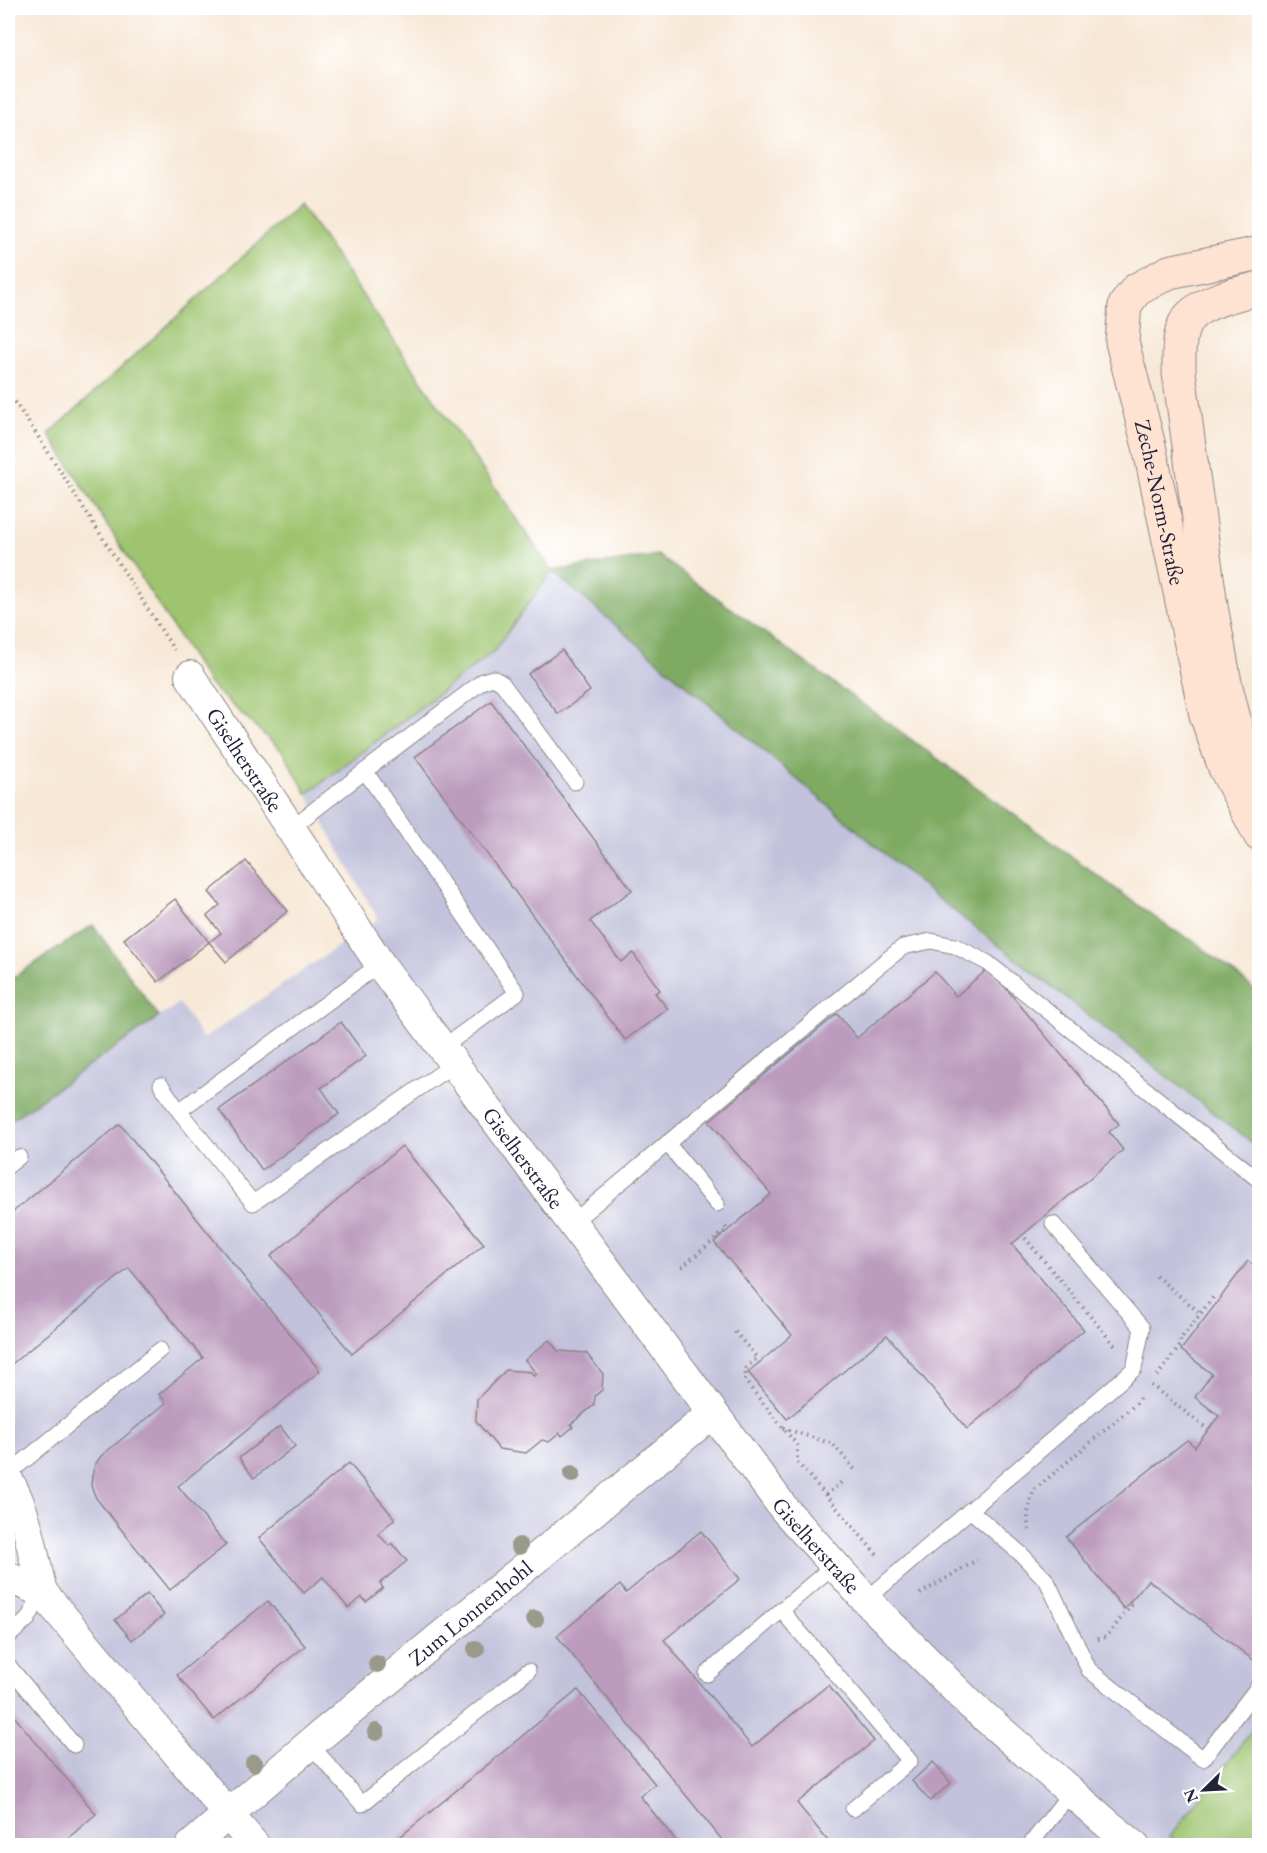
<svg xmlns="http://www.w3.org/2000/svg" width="1267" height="1853" font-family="'EB Garamond',serif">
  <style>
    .industrial { fill: #c2c2dc }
    .green { fill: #9ec46f; stroke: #607355; stroke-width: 1.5 }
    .forest { fill: #7eaa62; stroke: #50664e; stroke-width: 1.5 }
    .building { fill: #bc9bbe }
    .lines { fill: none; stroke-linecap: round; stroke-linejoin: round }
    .lane-casing { stroke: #8c8588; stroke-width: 17 }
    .street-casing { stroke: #8c8588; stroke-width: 32 }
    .secondary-casing { stroke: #8c8588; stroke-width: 35 }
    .path { stroke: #8c8588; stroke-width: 4; stroke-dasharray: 1.5 4.5; stroke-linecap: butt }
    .lane { stroke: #fff; stroke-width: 15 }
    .street { stroke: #fff; stroke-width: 30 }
    .secondary { stroke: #fee3d2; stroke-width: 33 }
    .tree { fill: #9a9a8a }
    .labels { text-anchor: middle; stroke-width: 5; stroke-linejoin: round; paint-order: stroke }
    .street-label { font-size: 22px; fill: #22223b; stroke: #fff }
  </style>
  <rect width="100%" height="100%" fill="#fff"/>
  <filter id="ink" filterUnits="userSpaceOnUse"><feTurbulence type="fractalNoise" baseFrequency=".0167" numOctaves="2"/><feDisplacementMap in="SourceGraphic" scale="12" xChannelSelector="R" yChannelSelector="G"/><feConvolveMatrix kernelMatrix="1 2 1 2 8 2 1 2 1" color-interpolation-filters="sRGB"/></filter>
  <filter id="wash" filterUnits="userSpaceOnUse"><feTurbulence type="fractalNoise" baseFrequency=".008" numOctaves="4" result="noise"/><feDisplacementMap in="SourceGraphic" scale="24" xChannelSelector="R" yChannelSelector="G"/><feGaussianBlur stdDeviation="1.35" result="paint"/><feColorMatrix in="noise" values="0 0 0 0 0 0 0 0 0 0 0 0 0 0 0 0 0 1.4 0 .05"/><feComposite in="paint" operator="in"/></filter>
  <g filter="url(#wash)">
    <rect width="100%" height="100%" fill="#f7e8d5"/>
    <polygon class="industrial" points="552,571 931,893 1259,1148 1259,1845 8,1845 8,1122 179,1003 203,1039 378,919 307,794 494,651"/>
    <g class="green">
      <polygon points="300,204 552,571 494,651 307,794 283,752 209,684 49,434"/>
      <polygon points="1259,1721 1259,1845 1181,1845 1170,1837"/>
    </g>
    <g class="forest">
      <polygon points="658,555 1171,929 1195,942 1259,993 1259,1148 931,893 552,571"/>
      <polygon points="93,925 159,1017 8,1122 8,981"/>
    </g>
    <g id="blocks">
      <g class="building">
        <polygon points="562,650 590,691 558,714 528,674"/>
        <polygon points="491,701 632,890 590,921 621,962 633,953 660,990 655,993 668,1009 625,1040 415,757"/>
        <polygon points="246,861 288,911 226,962 209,942 221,933 207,916 220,905 209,892"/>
        <polygon points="175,899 209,942 158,982 124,939"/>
        <polygon points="989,968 1119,1124 1109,1132 1123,1150 1012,1244 1084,1330 967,1429 887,1335 787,1419 748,1372 792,1335 714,1242 771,1194 709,1121 837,1014 857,1038 935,972 956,996"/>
        <polygon points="341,1022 366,1056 321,1088 339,1114 262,1170 219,1110"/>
        <polygon points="120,1124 320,1371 178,1486 226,1545 170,1590 96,1498 91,1486 92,1476 95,1465 101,1456 166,1403 159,1394 203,1358 129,1268 8,1367 8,1216"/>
        <polygon points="402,1146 484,1244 352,1354 271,1256"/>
        <polygon points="1248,1261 1260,1269 1260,1665 1148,1580 1124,1609 1066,1537 1187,1440 1195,1447 1219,1416 1195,1397 1212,1374 1181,1350"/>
        <polygon points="549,1340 558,1351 586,1353 603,1374 602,1390 595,1396 594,1405 571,1424 573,1427 562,1436 560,1433 549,1442 542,1440 526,1453 499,1449 476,1421 477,1399 506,1370 531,1372 534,1376 537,1374 525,1360"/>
        <polygon points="280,1426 295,1446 254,1478 239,1458"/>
        <polygon points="349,1463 395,1519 378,1533 389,1546 392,1543 407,1561 380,1583 383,1588 366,1602 362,1597 348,1608 323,1577 304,1593 259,1538"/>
        <polygon points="701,1531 740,1579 664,1640 752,1747 828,1685 874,1741 797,1803 832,1846 727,1846 557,1636 620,1585 626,1593"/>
        <polygon points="147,1594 164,1615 132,1640 115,1620"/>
        <polygon points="268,1601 305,1646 214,1720 177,1675"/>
        <polygon points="578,1690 655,1784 640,1796 680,1846 389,1846"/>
        <polygon points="8,1709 96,1814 59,1846 8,1846"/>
        <polygon points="933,1762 951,1783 930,1801 912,1781"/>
      </g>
    </g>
  </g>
  <g filter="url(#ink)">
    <use href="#blocks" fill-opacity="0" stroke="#8c8588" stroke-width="1.5"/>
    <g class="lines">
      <g class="lane-casing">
        <g id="lane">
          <polyline points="365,771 483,681 493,678 502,683 575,782"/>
          <polyline points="291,828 365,771 517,993 442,1048"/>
          <polyline points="161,1085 179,1111 253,1203 454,1064"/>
          <polyline points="179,1111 380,964"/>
          <polyline points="667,1143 717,1204"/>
          <polyline points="8,1166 19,1157"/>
          <polyline points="572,1223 879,966 903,947 931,941 955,946 988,963 1260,1181"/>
          <polyline points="8,1474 160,1350"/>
          <polyline points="970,1510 1021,1554 1047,1581 1089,1670 1203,1759 1260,1684"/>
          <polyline points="866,1600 1134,1369 1142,1328 1053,1224"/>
          <polyline points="781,1610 910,1761 853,1809"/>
          <polyline points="8,1637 28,1619 42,1592"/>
          <polyline points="8,1665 74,1745"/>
          <polyline points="707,1674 834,1565"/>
          <polyline points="310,1744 362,1804 528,1671"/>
          <polyline points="1029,1846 1071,1792"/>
        </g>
      </g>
      <g class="street-casing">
        <g id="street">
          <path id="s1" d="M190,676L380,964L785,1510L866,1600L970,1704L1110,1826L1135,1846"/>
          <path d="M8,1480C28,1513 33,1555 42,1592"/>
          <polyline points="8,1577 42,1592 255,1846"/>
          <path id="s2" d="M191,1846L310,1744L713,1413"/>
        </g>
      </g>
      <g class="secondary-casing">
        <g id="secondary">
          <path id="s3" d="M1260,253L1169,272L1136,290L1125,305L1122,342L1149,446L1206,715L1225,768L1260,835"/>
          <path d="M1248,775L1225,683L1211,606L1179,373C1179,356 1178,338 1185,323C1196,302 1239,293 1260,288"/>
        </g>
      </g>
      <g class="path">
        <polyline points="8,392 41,441 174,650"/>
        <polyline points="1025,1238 1115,1346"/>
        <polyline points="682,1267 727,1229 723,1224"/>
        <polyline points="1156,1276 1200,1313"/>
        <polyline points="735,1332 757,1358 746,1368 745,1381 797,1445 797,1462 879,1557"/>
        <polyline points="1157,1376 1180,1346 1180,1340 1214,1296"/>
        <polyline points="1151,1385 1206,1428"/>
        <polyline points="783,1428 833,1444 855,1470"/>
        <polyline points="826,1495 843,1481"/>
        <path d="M1029,1530C1026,1516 1029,1503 1034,1490L1137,1403L1141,1396"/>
        <polyline points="920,1594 977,1560"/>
        <polyline points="1098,1639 1106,1637 1134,1602"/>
      </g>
      <use href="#lane" class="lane"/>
      <use href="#street" class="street"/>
      <use href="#secondary" class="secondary"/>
    </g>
    <g class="tree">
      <circle cx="572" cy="1474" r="9"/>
      <circle cx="519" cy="1546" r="9"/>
      <circle cx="535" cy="1619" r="9"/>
      <circle cx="476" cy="1649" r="9"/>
      <circle cx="377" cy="1664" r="9"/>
      <circle cx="376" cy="1732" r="9"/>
      <circle cx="254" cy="1763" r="9"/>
    </g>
  </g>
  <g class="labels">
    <g class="street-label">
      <text dy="8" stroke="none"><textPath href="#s3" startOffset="351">Zeche-Norm-Straße</textPath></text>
      <text dy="8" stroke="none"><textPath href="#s1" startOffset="100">Giselherstraße</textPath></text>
      <text dy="8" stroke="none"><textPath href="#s1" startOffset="586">Giselherstraße</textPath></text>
      <text dy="8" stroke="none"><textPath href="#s1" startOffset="1072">Giselherstraße</textPath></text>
      <text dy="8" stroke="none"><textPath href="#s2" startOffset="364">Zum Lonnenhohl</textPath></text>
    </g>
  </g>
  <rect width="1267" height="1853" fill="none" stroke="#fff" stroke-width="30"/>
  <g transform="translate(1204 1790) rotate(246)" stroke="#ffffff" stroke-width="4.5" paint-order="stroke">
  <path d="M0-4.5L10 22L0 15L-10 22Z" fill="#22223b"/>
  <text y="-9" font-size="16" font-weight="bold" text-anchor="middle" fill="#22223b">N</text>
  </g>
</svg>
